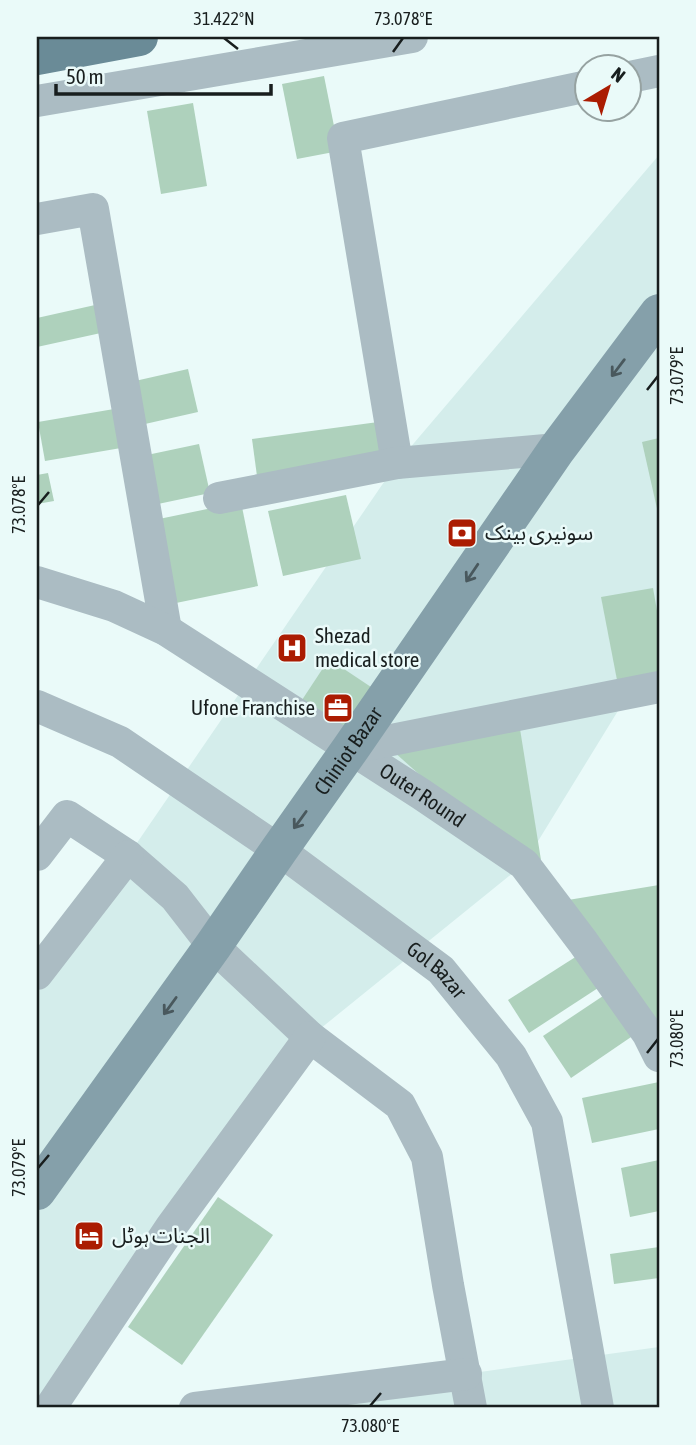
<svg xmlns="http://www.w3.org/2000/svg" width="696" height="1445" font-family="'Asap Condensed','Noto Sans Arabic',sans-serif">
  <style>
    .built { fill: #d4edeb }
    .building { fill: #aed1bc }
    .lines { fill: none; stroke-linecap: round; stroke-linejoin: round }
    .street { stroke: #abbcc3; stroke-width: 32 }
    .secondary { stroke: #85a0aa; stroke-width: 38 }
    .primary { stroke: #6a8b97; stroke-width: 38 }
    .oneway { stroke: #49585d }
    .ticks { fill: none; stroke: #181e1e; stroke-width: 2.5 }
    .labels { text-anchor: middle; stroke-width: 5; stroke-linejoin: round; paint-order: stroke }
    .poi-label { font-size: 21px; fill: #181e1e; stroke: #eafaf9; text-anchor: start }
    .street-label { font-size: 21px; fill: #181e1e; stroke: #eafaf9 }
    .neatline { fill: none; stroke: #181e1e; stroke-width: 2.5 }
    .ticks-label { font-size: 18px; text-anchor: middle; fill: #181e1e }
  </style>
  <rect width="100%" height="100%" fill="#eafaf9"/>
  <g class="built">
    <polygon points="659,155 659,644 524,864 310,1037 37,1408 37,974 128,856 397,463"/>
    <polygon points="659,1347 659,1408 158,1408 466,1374"/>
  </g>
  <g class="building">
    <polygon points="324,76 339,151 297,159 282,84"/>
    <polygon points="193,103 207,186 161,194 147,111"/>
    <polygon points="104,303 110,331 37,347 37,318"/>
    <polygon points="188,369 198,412 145,424 135,381"/>
    <polygon points="114,409 121,448 45,461 38,422"/>
    <polygon points="393,420 401,472 259,491 252,439"/>
    <polygon points="659,438 659,513 658,513 642,442"/>
    <polygon points="199,444 210,493 158,504 147,455"/>
    <polygon points="48,473 54,501 37,504 37,475"/>
    <polygon points="346,495 361,559 283,576 268,511"/>
    <polygon points="241,502 258,586 176,603 159,519"/>
    <polygon points="653,588 659,622 659,672 617,680 601,597"/>
    <polygon points="329,659 371,687 342,730 300,703"/>
    <polygon points="520,729 541,860 430,784 393,751"/>
    <polygon points="659,885 659,1029 568,900"/>
    <polygon points="577,956 598,988 529,1033 508,1000"/>
    <polygon points="606,994 634,1035 571,1078 543,1036"/>
    <polygon points="659,1082 659,1129 592,1143 582,1098"/>
    <polygon points="659,1160 659,1211 630,1217 621,1168"/>
    <polygon points="218,1197 273,1235 182,1365 128,1327"/>
    <polygon points="659,1247 659,1278 614,1284 610,1254"/>
  </g>
  <g class="lines">
    <g class="street">
      <polyline points="630,77 659,71"/>
      <polyline points="37,101 412,37"/>
      <polyline points="37,219 93,209 166,630"/>
      <polyline points="397,463 343,138 588,86"/>
      <polyline points="219,498 397,463 557,449"/>
      <path id="s1" d="M37,582L114,606L166,630L421,794L524,864L583,942L648,1034L659,1056"/>
      <path id="s2" d="M37,706L120,742L279,850L441,970L511,1056L547,1122L598,1408"/>
      <polyline points="351,748 659,687"/>
      <polyline points="37,855 67,816 128,856 175,897 213,946 310,1037 400,1105 427,1157 448,1285 471,1408"/>
      <polyline points="37,974 128,856"/>
      <polyline points="50,1408 171,1227 310,1037"/>
      <polyline points="195,1408 466,1374"/>
    </g>
    <path class="secondary" id="s3" d="M37,1191L213,946L279,850L351,748L557,449L659,313"/>
    <polyline class="primary" points="37,56 139,37"/>
  </g>
  <defs><path id="oneway-shaft" d="M-6 0H5M1.5-3L5.5 0L1.5 3" fill="none" stroke-width="1.6" stroke-linecap="round" stroke-linejoin="round" transform="scale(1.75)"/></defs>
  <g class="oneway">
    <use href="#oneway-shaft" transform="translate(618 368) rotate(127)"/>
    <use href="#oneway-shaft" transform="translate(472 573) rotate(124)"/>
    <use href="#oneway-shaft" transform="translate(300 820) rotate(126)"/>
    <use href="#oneway-shaft" transform="translate(170 1006) rotate(126)"/>
  </g>
  <path class="ticks" d="M224,38L238,49M393,52L403,38M647,390L658,376M38,505L49,492M647,1053L658,1039M38,1168L49,1155M370,1406L381,1393"/>
  <defs>
    <g id="bank-square" transform="scale(1.575)"><rect x="-9" y="-9" width="18" height="18" rx="4" fill="#ab1c02" stroke="#eafaf9"/><path d="M-6-4H6V4H-6ZM0-2.3a2.3 2.3 0 1 0 0 4.6a2.3 2.3 0 1 0 0-4.6Z" fill="#fff"/></g>
    <g id="hospital-square" transform="scale(1.575)"><rect x="-9" y="-9" width="18" height="18" rx="4" fill="#ab1c02" stroke="#eafaf9"/><path d="M-5-5h3v3.5h4V-5h3V5h-3V1.5h-4V5h-3Z" fill="#fff"/></g>
    <g id="office-square" transform="scale(1.575)"><rect x="-9" y="-9" width="18" height="18" rx="4" fill="#ab1c02" stroke="#eafaf9"/><path d="M-6-3h4V-5.5h4V-3h4V5H-6ZM-1-4.5V-3h2v-1.5ZM-6 0V1H6V0Z" fill="#fff"/></g>
    <g id="hotel-square" transform="scale(1.575)"><rect x="-9" y="-9" width="18" height="18" rx="4" fill="#ab1c02" stroke="#eafaf9"/><path d="M-6-4.5h1.5V1H6V5H4.5V3h-9V5H-6ZM-4 0a1.8 1.8 0 1 1 3.6 0ZM.5 0V-2.5h3Q6-2.5 6 0Z" fill="#fff"/></g>
  </defs>
  <g fill-rule="evenodd">
    <use href="#bank-square" x="462" y="533"/>
    <use href="#hospital-square" x="292" y="648"/>
    <use href="#office-square" x="338" y="708"/>
    <use href="#hotel-square" x="89" y="1236"/>
  </g>
  <g class="labels">
    <g class="poi-label">
      <text x="485" y="540">سونیری بینک</text>
      <text x="315" y="643">Shezad<tspan x="315" dy="24">medical store</tspan></text>
      <text x="315" y="715" text-anchor="end">Ufone Franchise</text>
      <text x="112" y="1243">الجنات ہوٹل</text>
    </g>
    <g class="street-label">
      <text dy="7" stroke="none"><textPath href="#s3" startOffset="539">Chiniot Bazar</textPath></text>
      <text dy="7" stroke="none"><textPath href="#s1" startOffset="443">Outer Round</textPath></text>
      <text dy="7" stroke="none"><textPath href="#s2" startOffset="481">Gol Bazar</textPath></text>
    </g>
  </g>
  <rect width="696" height="1445" fill="none" stroke="#eafaf9" stroke-width="77"/>
  <g transform="translate(608 88) rotate(38)"><circle r="33" fill="#eafaf9" stroke="#96a2a1" stroke-width="2"/>
  <path d="M0-5L12 26L0 18L-12 26Z" fill="#ab1c02"/>
  <text y="-10" font-size="19" font-weight="bold" text-anchor="middle" fill="#181e1e">N</text>
  </g>
  <path d="M56 84v10h215v-10" fill="none" stroke="#181e1e" stroke-width="3.5"/>
  <text x="66" y="84" font-size="21" fill="#181e1e" stroke="#eafaf9" stroke-width="5" paint-order="stroke">50 m</text>
  <rect x="38" y="38" width="620" height="1368" class="neatline"/>
  <g class="ticks-label">
    <text x="224" y="25">31.422°N</text>
    <text x="403" y="25">73.078°E</text>
    <text transform="translate(677 376) rotate(-90)" y="6">73.079°E</text>
    <text transform="translate(19 505) rotate(-90)" y="6">73.078°E</text>
    <text transform="translate(677 1039) rotate(-90)" y="6">73.080°E</text>
    <text transform="translate(19 1168) rotate(-90)" y="6">73.079°E</text>
    <text x="370" y="1432">73.080°E</text>
  </g>
</svg>
